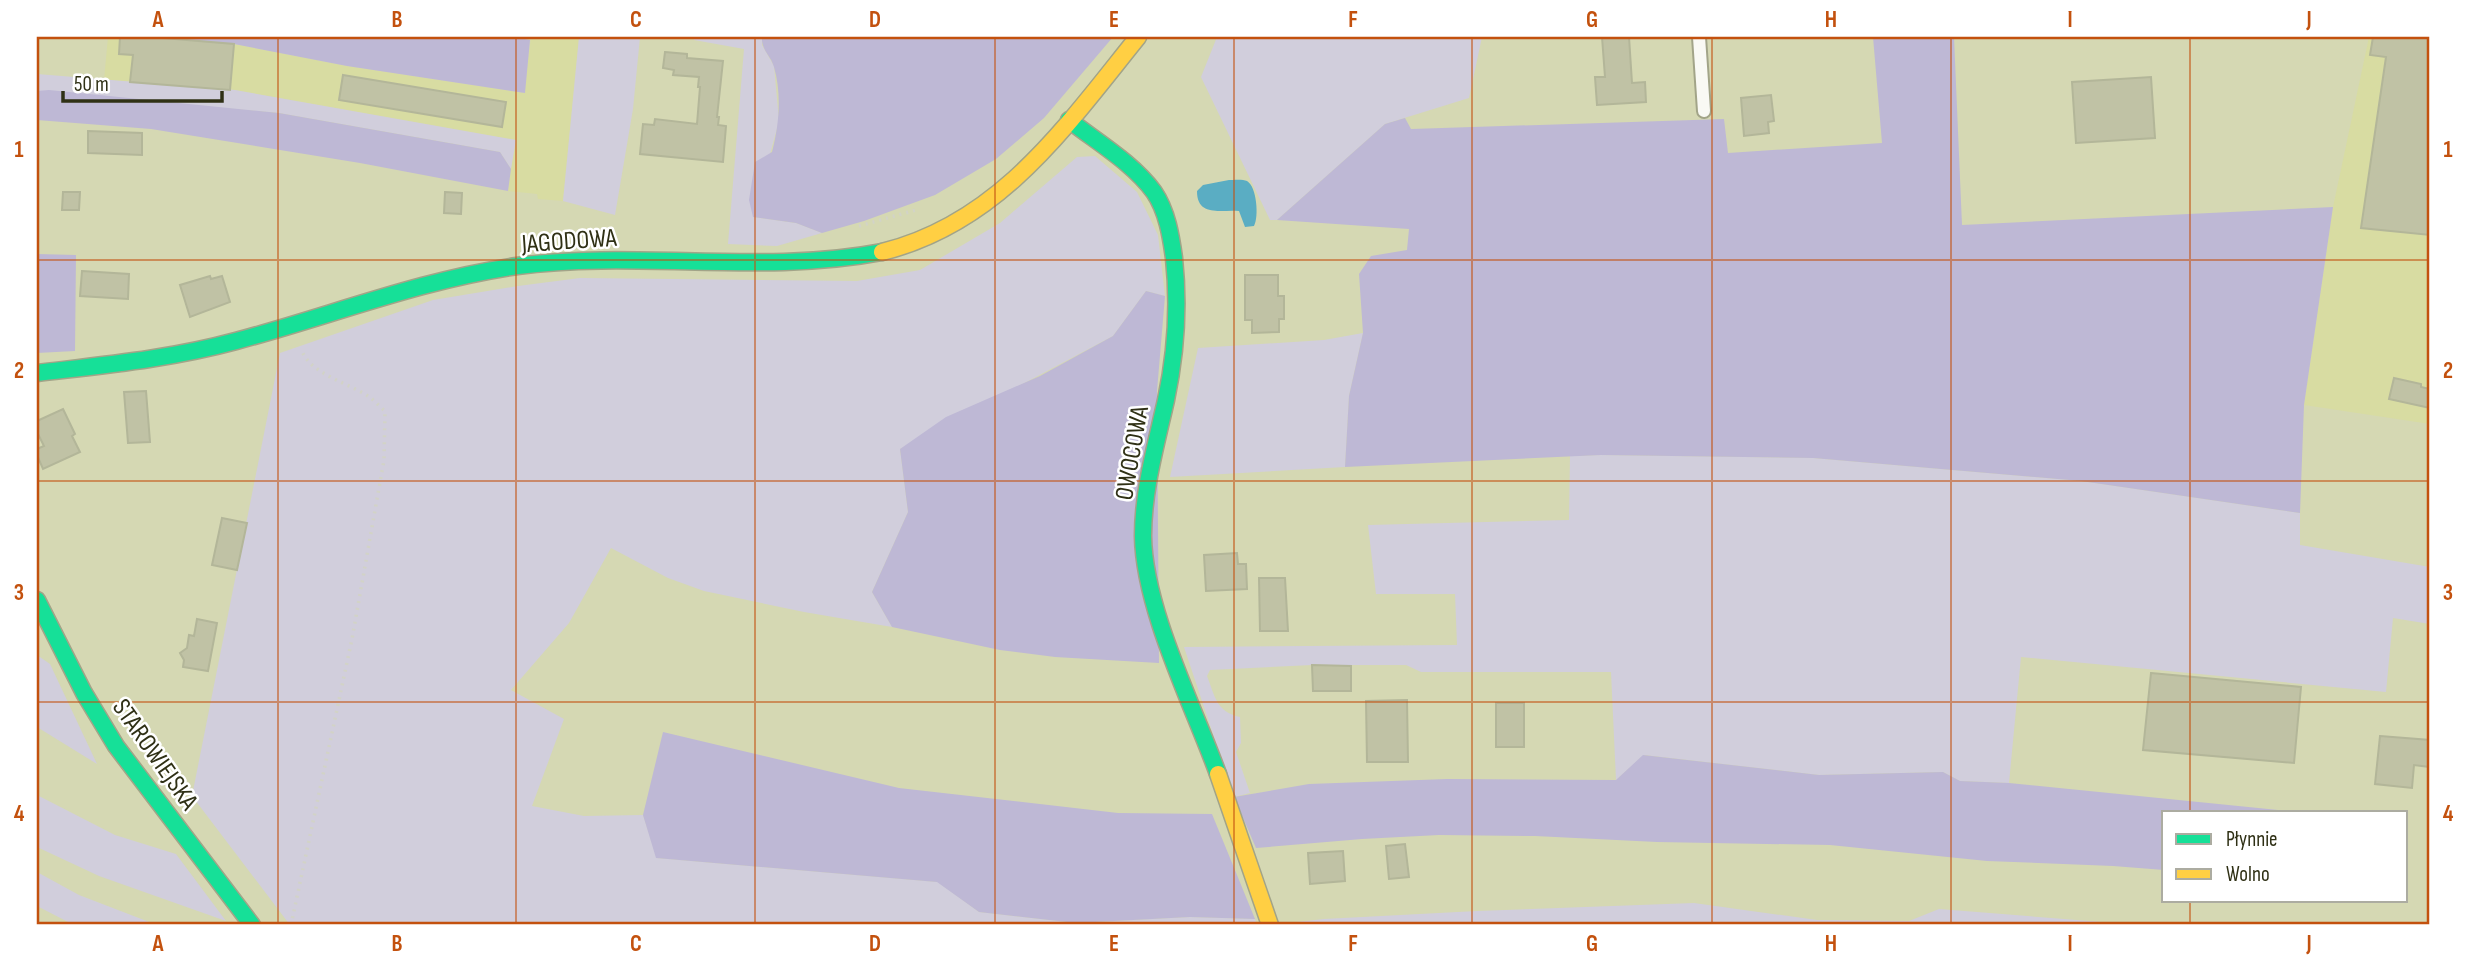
<svg xmlns="http://www.w3.org/2000/svg" width="2467" height="962" font-family="'Sofia Sans Condensed',sans-serif">
  <style>
    .built { fill: #d8dca2 }
    .green { fill: #d1cedc }
    .forest { fill: #beb8d5 }
    .water { fill: #5aadc3 }
    .building { fill: #c0c2a5; stroke: #b3b699; stroke-width: 2 }
    .lines { fill: none; stroke-linecap: round; stroke-linejoin: round }
    .lane-casing { stroke: #a2a488; stroke-width: 16 }
    .fast-casing { stroke: #a2a488; stroke-width: 19 }
    .slow-casing { stroke: #a2a488; stroke-width: 19 }
    .path { stroke: #d2d3c7; stroke-width: 3.5; stroke-dasharray: 2 5; stroke-linecap: butt }
    .lane { stroke: #f9f9f4; stroke-width: 12 }
    .fast { stroke: #16e098; stroke-width: 16 }
    .slow { stroke: #ffcf43; stroke-width: 16 }
    .grid { fill: none; stroke: #c3510e; stroke-width: 2; stroke-opacity: 0.55 }
    .labels { text-anchor: middle; stroke-width: 5; stroke-linejoin: round; paint-order: stroke }
    .street-label { font-size: 26px; fill: #2f3015; stroke: #fff }
    .neatline { fill: none; stroke: #c3510e; stroke-width: 2.5 }
    .grid-label { font-size: 23px; text-anchor: middle; font-weight: bold; fill: #c3510e }
  </style>
  <rect width="100%" height="100%" fill="#d5d8b3"/>
  <g class="built">
    <polygon points="108,37 151,37 234,44 347,66 524,93 531,37 579,37 563,201 538,199 537,194 508,191 515,140 235,90 104,80"/>
    <polygon points="2369,37 2430,37 2430,424 2304,405 2333,207"/>
  </g>
  <g class="green">
    <polygon points="579,37 640,37 633,109 615,215 563,201"/>
    <polygon points="694,37 762,37 762,45 774,66 779,121 753,217 796,223 822,233 777,246 728,244 744,49 694,40"/>
    <polygon points="1217,37 1482,37 1469,98 1385,124 1277,220 1270,220 1201,77"/>
    <polygon points="37,74 235,90 516,140 511,169 500,152 279,113 37,91"/>
    <polygon points="1095,156 1137,192 1158,235 1165,296 1146,291 1113,336 900,449 908,512 872,592 892,627 804,612 704,591 668,578 611,548 569,623 511,690 564,719 532,806 584,816 643,815 657,858 938,882 979,912 1076,923 1190,917 1255,919 1257,925 290,925 192,796 280,353 433,300 518,286 580,278 857,281 920,270 1000,223 1077,157"/>
    <polygon points="1363,333 1349,396 1345,467 1170,477 1198,348 1324,340"/>
    <path d="M1601,455L1813,458L2081,481L2300,513V545L2430,567V624L2393,618L2386,692L2021,657L2009,783L1960,781L1943,772L1819,775L1644,755L1616,780L1611,672H1421L1406,665H1312L1210,670L1207,676C1215,696 1216,712 1240,717L1241,743L1236,752L1250,793L1234,797L1184,647L1457,645L1455,594H1376L1368,525L1569,520L1570,456Z"/>
    <polygon points="37,655 50,664 97,764 37,727"/>
    <polygon points="37,795 115,835 176,854 226,921 99,876 37,847"/>
    <polygon points="37,872 79,895 157,925 74,925 37,906"/>
    <polygon points="1694,903 1817,920 1909,921 1939,909 2140,925 1289,925 1288,923 1324,919 1477,911"/>
  </g>
  <g class="forest">
    <polygon points="151,37 514,37 530,40 525,93 347,66 234,44"/>
    <path d="M762,37H1113L1044,118L996,159L935,195L864,221L822,233L796,223L753,217L749,200L755,162L772,152C779,125 782,95 774,67C771,56 761,50 762,37Z"/>
    <polygon points="1873,37 1954,37 1962,225 2333,207 2304,405 2300,513 2081,481 1813,458 1601,455 1345,467 1349,396 1363,333 1359,274 1371,256 1407,250 1409,229 1277,220 1385,124 1405,118 1411,129 1724,119 1728,153 1882,143"/>
    <polygon points="49,90 279,113 500,152 511,169 508,191 360,163 151,129 37,120 37,91"/>
    <polygon points="37,254 76,255 75,351 37,353"/>
    <polygon points="1146,291 1165,296 1157,391 1159,663 1055,657 1000,650 892,627 872,592 908,512 900,449 946,417 1040,376 1113,336"/>
    <polygon points="663,732 899,788 1118,813 1212,814 1255,919 1190,917 1076,923 979,912 937,882 656,858 643,815"/>
    <polygon points="1643,755 1819,775 1943,772 1960,781 2009,783 2309,813 2164,813 2164,870 2113,866 1987,861 1830,845 1657,842 1535,836 1439,835 1362,839 1256,848 1234,797 1309,784 1447,779 1616,780"/>
  </g>
  <path class="water" d="M1229,180C1233,180 1243,179 1247,181C1257,187 1259,217 1254,226L1245,227L1239,211C1222,209 1197,218 1197,191L1203,185Z"/>
  <g class="building">
    <polygon points="120,37 151,37 234,44 230,90 130,82 133,55 119,54"/>
    <polygon points="1602,37 1629,37 1632,83 1645,82 1646,102 1597,105 1595,77 1605,77"/>
    <polygon points="2373,37 2430,37 2430,235 2361,228 2386,57 2370,55"/>
    <polygon points="665,52 687,54 687,58 723,61 717,117 719,117 718,125 726,126 723,162 640,154 643,124 654,125 655,119 697,124 700,87 698,87 699,77 673,75 674,70 663,68"/>
    <polygon points="343,75 506,102 502,127 339,100"/>
    <polygon points="2151,77 2155,138 2076,143 2072,82"/>
    <polygon points="1771,95 1774,121 1768,122 1769,133 1744,136 1741,98"/>
    <polygon points="88,131 142,133 142,155 88,153"/>
    <polygon points="63,192 80,192 79,210 62,210"/>
    <polygon points="445,192 462,193 461,214 444,213"/>
    <polygon points="82,271 129,274 128,299 80,296"/>
    <polygon points="1245,275 1278,275 1278,296 1284,296 1284,319 1279,319 1279,332 1252,333 1252,320 1245,320"/>
    <polygon points="210,276 211,279 222,276 230,302 190,317 180,285"/>
    <polygon points="2394,378 2421,384 2421,387 2430,389 2430,408 2389,399"/>
    <polygon points="146,391 150,442 128,443 124,392"/>
    <polygon points="63,409 75,434 72,436 80,452 43,469 37,455 37,449 44,446 37,432 37,421"/>
    <polygon points="222,518 247,523 237,570 212,565"/>
    <polygon points="1237,553 1238,564 1246,564 1247,589 1206,591 1204,555"/>
    <polygon points="1259,578 1285,578 1288,631 1260,631"/>
    <polygon points="197,619 217,623 208,671 183,667 184,660 180,653 187,648 189,635 194,636"/>
    <polygon points="1312,665 1351,666 1351,691 1313,691"/>
    <polygon points="2151,673 2301,687 2294,763 2143,750"/>
    <polygon points="1407,700 1408,762 1367,762 1366,701"/>
    <rect x="1496" y="703" width="28" height="44"/>
    <polygon points="2380,736 2430,740 2430,767 2414,765 2412,788 2375,784"/>
    <polygon points="1405,844 1409,877 1389,879 1386,846"/>
    <polygon points="1343,851 1345,881 1310,884 1308,853"/>
  </g>
  <g class="lines">
    <g class="lane-casing">
      <polyline id="lane" points="1699,37 1704,111"/>
    </g>
    <g class="fast-casing">
      <g id="fast">
        <path d="M1069,120C1097,142 1133,163 1154,192C1167,211 1171,236 1174,258C1179,305 1176,353 1166,400C1156,445 1143,490 1143,536C1144,609 1193,705 1218,774"/>
        <path d="M37,373C104,365 170,359 236,341C330,316 420,280 517,266C638,250 762,275 882,252"/>
        <polyline points="37,600 84,693 116,746 252,925"/>
      </g>
    </g>
    <g class="slow-casing">
      <g id="slow">
        <path d="M882,252C1000,223 1066,126 1138,37"/>
        <polyline points="1218,774 1270,925"/>
      </g>
    </g>
    <g class="path">
      <polyline points="859,226 916,210"/>
      <path d="M291,925L352,639L384,460L385,411C379,406 374,400 368,396C348,383 311,374 302,351"/>
    </g>
    <use href="#lane" class="lane"/>
    <use href="#fast" class="fast"/>
    <use href="#slow" class="slow"/>
  </g>
  <path class="grid" d="M278,37V925M516,37V925M755,37V925M995,37V925M1234,37V925M1472,37V925M1712,37V925M1951,37V925M2190,37V813M37,260H2430M37,481H2430M37,702H2430M2190,901V925"/>
  <g class="labels">
    <g class="street-label">
      <text transform="translate(569 240) rotate(-4)" y="9">JAGODOWA</text>
      <text transform="translate(1131 453) rotate(-80)" y="9">OWOCOWA</text>
      <text transform="translate(156 754) rotate(55)" y="9">STAROWIEJSKA</text>
    </g>
  </g>
  <rect width="2467" height="962" fill="none" stroke="#ffffff" stroke-width="77"/>
  <rect x="2162" y="811" width="245" height="91" fill="#ffffff" stroke="#acaca1" stroke-width="2"/>
  <rect x="2176" y="834" width="35" height="10" fill="#16e098" stroke="#acaca1" stroke-width="2"/>
  <text x="2226" y="846" font-size="21" fill="#2f3015">Płynnie</text>
  <rect x="2176" y="869" width="35" height="10" fill="#ffcf43" stroke="#acaca1" stroke-width="2"/>
  <text x="2226" y="881" font-size="21" fill="#2f3015">Wolno</text>
  <path d="M63 91v10h159v-10" fill="none" stroke="#2f3015" stroke-width="3.5"/>
  <text x="74" y="91" font-size="21" fill="#2f3015" stroke="#ffffff" stroke-width="5" paint-order="stroke">50 m</text>
  <rect x="38" y="38" width="2390" height="885" class="neatline"/>
  <g class="grid-label">
    <text x="158" y="27">A</text>
    <text x="397" y="27">B</text>
    <text x="636" y="27">C</text>
    <text x="875" y="27">D</text>
    <text x="1114" y="27">E</text>
    <text x="1353" y="27">F</text>
    <text x="1592" y="27">G</text>
    <text x="1831" y="27">H</text>
    <text x="2070" y="27">I</text>
    <text x="2309" y="27">J</text>
    <text x="19" y="157">1</text>
    <text x="2448" y="157">1</text>
    <text x="19" y="378">2</text>
    <text x="2448" y="378">2</text>
    <text x="19" y="600">3</text>
    <text x="2448" y="600">3</text>
    <text x="19" y="821">4</text>
    <text x="2448" y="821">4</text>
    <text x="158" y="951">A</text>
    <text x="397" y="951">B</text>
    <text x="636" y="951">C</text>
    <text x="875" y="951">D</text>
    <text x="1114" y="951">E</text>
    <text x="1353" y="951">F</text>
    <text x="1592" y="951">G</text>
    <text x="1831" y="951">H</text>
    <text x="2070" y="951">I</text>
    <text x="2309" y="951">J</text>
  </g>
</svg>
